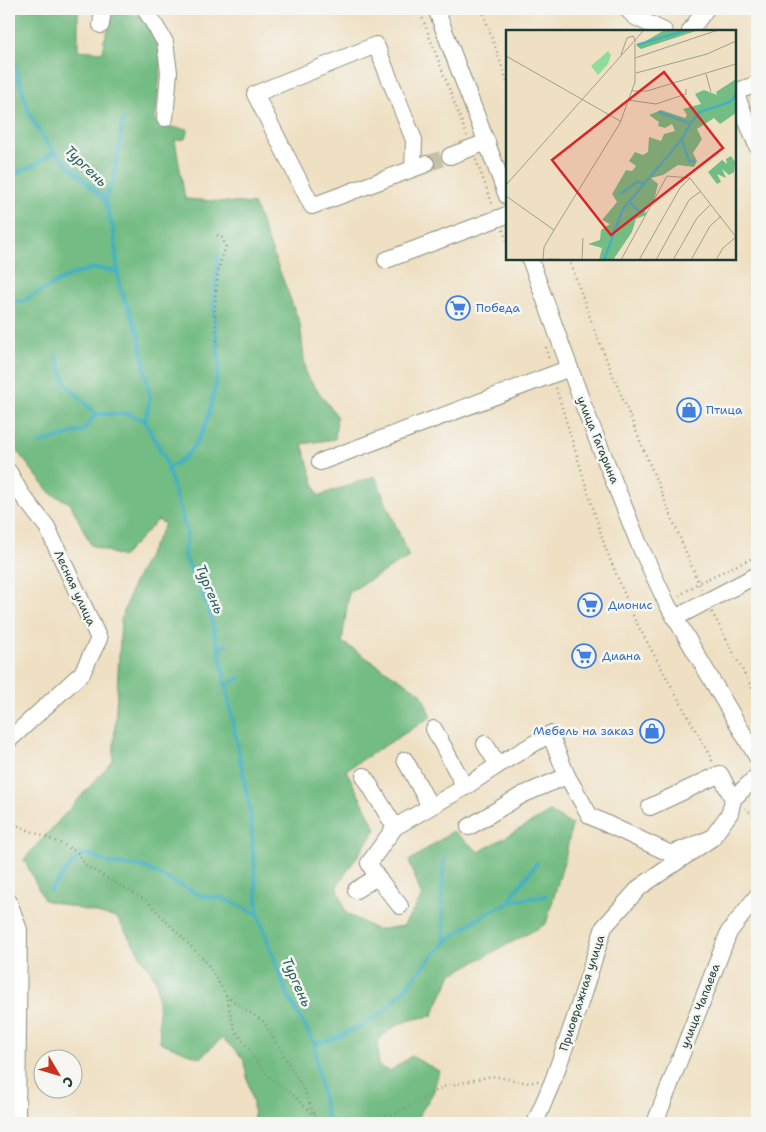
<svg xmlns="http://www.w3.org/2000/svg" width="766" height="1132" font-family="'Shantell Sans',sans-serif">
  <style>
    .forest { fill: #73bc83; stroke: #497c5c }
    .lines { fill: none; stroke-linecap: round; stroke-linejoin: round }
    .stream { stroke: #44b1c1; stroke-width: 4 }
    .minor-tunnel { stroke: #c5bfa6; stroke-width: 16; stroke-dasharray: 16 8; stroke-linecap: butt }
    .minor-casing { stroke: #878e7c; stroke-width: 18 }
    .path { stroke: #878e7c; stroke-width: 2.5; stroke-dasharray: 1 4; stroke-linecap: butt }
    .minor { stroke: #fff; stroke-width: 16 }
    .labels { text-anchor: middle; stroke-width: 5; stroke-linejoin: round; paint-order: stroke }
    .shop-label { font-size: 12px; fill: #366cbe; stroke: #f6f6f2; text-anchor: start }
    .street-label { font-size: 12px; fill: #1f3d34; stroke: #f6f6f2 }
    .water-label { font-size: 14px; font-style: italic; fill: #2a605e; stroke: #f6f6f2 }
    .inset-river { fill: none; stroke: #44b1c1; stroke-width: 2.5 }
    .inset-road { fill: none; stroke: #9c9f8a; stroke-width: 1 }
    .view { fill: #d62828; fill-opacity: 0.15; stroke: #d62828; stroke-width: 2.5 }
    .inset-edge { fill: none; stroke: #1f3d34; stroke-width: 2.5 }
  </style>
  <rect width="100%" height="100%" fill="#f6f6f2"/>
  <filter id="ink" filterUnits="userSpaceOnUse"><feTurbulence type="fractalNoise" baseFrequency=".02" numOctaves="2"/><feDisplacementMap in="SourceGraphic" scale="10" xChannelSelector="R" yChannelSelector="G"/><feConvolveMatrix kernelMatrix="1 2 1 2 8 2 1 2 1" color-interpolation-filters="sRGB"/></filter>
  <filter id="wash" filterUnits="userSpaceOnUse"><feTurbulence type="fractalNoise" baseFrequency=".0096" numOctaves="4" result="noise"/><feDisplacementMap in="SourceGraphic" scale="20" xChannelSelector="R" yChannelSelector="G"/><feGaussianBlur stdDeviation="1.12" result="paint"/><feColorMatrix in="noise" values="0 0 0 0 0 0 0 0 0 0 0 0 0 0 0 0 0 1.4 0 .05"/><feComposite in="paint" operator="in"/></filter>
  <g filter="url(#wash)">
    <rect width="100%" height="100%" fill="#efe0c3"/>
    <path class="forest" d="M9,9H78V50L103,52L104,41L114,12L142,16L162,52L155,123L176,128L188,129L185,139L175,140L185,199L254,204L300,324L306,375L337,416L335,439L302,444L318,496L375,476L409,557L349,592L342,642L421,693L431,717L346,770L376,829L337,886L346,913L377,930L403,926L422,897L409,861L453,831L479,852L550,812L572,825L565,858L546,924L452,974L432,1016C406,1020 398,1022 378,1040V1066L390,1071L411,1056L439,1071L433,1093L414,1123H254L253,1104L243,1058L222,1038L200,1058L160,1042L157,982L117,918L44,900L24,859L113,761L121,620L134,582L165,524L158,520L122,557L91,545L70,503L50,493L9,441Z"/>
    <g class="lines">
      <g class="stream">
        <polyline points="9,34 15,65 29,113 47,144 105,200 114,233 119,285 139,335 150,399 145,421 165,459 187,533 184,556 198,582 211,617 220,655 250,810 258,914 287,994 315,1044 317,1069 328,1123"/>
        <polyline points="9,176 37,164 55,151"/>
        <polyline points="105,200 113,181 123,120"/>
        <polyline points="9,301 21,302 71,275 94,268 119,272"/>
        <polyline points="57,357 66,384 96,414 129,414 145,421"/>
        <polyline points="41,443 84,430 96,414"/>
        <path d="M168,468C201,452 208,421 215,388C216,380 220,370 219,362C218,344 214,326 214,308C214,290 218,272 218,254"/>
        <polyline points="219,650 226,645"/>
        <polyline points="226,685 240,678"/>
        <path d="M444,859C441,888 442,916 445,945"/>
        <polyline points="50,891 69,867 81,855 89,854 107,863 144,867 202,896 223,898 258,914"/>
        <polyline points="510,902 514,893 537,863"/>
        <path d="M315,1044C336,1039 356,1030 374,1018C394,1006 406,986 421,969C443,941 476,916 509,903C519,898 534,898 546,896"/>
      </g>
    </g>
  </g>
  <g filter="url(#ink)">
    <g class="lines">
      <polyline class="minor-tunnel" points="426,164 450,156"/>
      <g class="minor-casing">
        <g id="minor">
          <polyline points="145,9 165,42 169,72 165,118"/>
          <polyline points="436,9 507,196"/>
          <polyline points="627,9 635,17 664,31"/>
          <polyline points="101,25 103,9"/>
          <polyline points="690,31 706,9"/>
          <polyline points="735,92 757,146"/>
          <polyline points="735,92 757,84"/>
          <polyline points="450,156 487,142"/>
          <polyline points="413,169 414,140 376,45 255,94 312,206 426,164"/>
          <polyline points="530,259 584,407 639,544 667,604 757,757"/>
          <polyline points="386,260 507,215"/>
          <polyline points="320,462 570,368"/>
          <polyline points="9,472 21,494 47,527 99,639 82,673 9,740"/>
          <polyline points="675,618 757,575"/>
          <polyline points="434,729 465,787"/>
          <polyline points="485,744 498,765"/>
          <polyline points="405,760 430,806"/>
          <polyline points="364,776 395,827"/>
          <polyline points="650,807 720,774 733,799"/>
          <polyline points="469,827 522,795 567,776"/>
          <polyline points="356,890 377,877"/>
          <polyline points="9,902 19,930 17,1123"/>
          <polyline points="400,906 377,877 369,863 395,827 465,787 498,765 550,734 567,776 590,816 671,854 712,838"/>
          <polyline points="535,1123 554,1078 578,1009 604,927 640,887 712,838 730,813 733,799 757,776"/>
          <polyline points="655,1123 729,932 757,896"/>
        </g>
      </g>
      <g class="path">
        <polyline points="118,9 128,9"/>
        <polyline points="419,9 467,136"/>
        <polyline points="482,9 507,81"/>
        <polyline points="476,160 493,206"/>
        <polyline points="503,230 507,241"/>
        <path d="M217,235L222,238L226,246C224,253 220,260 219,268C214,294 214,320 218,346L221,347"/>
        <polyline points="569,259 594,329 701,589"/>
        <polyline points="546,347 549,361"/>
        <polyline points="556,388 605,547 635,620 713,762"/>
        <polyline points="679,596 698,583 757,556"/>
        <polyline points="712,612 757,698"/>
        <polyline points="745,808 757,818"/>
        <polyline points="9,822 62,844 77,852 87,867 146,900 207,963 227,997 264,1022 303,1088 314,1114"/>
        <polyline points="227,999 234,1028 267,1075 291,1093 322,1123"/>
        <polyline points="253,1123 285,1123"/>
        <polyline points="347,1123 395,1114 443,1087 492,1076 529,1083 538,1081"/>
      </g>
      <use href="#minor" class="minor"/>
    </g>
  </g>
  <defs>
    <g id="supermarket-ring" transform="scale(1.25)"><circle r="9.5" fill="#f6f6f2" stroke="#3f7fe0" stroke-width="1.5"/><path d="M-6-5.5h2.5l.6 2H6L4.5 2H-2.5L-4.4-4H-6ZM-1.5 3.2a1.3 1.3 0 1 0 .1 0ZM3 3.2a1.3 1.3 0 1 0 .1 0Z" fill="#3f7fe0"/></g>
    <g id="shop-ring" transform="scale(1.25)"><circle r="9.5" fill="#f6f6f2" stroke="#3f7fe0" stroke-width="1.5"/><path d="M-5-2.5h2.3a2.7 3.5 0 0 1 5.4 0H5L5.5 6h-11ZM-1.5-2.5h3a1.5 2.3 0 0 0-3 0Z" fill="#3f7fe0"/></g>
  </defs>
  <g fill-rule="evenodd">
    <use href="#supermarket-ring" x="458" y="308"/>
    <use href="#shop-ring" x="689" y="410"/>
    <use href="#supermarket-ring" x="590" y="605"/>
    <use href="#supermarket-ring" x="584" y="656"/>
    <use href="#shop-ring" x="652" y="731"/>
  </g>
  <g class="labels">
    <g class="shop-label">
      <text x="476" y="312">Победа</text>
      <text x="706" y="414">Птица</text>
      <text x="608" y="609">Дионис</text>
      <text x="602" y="660">Диана</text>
      <text x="634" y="735" text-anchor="end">Мебель на заказ</text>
    </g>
    <g class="street-label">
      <text transform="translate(598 440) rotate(68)" y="4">улица Гагарина</text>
      <text transform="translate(75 588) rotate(65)" y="4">Лесная улица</text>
      <text transform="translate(582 993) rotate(-72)" y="4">Приовражная улица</text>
      <text transform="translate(700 1006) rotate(-69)" y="4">улица Чапаева</text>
    </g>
    <g class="water-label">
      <text transform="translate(86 166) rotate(44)" y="5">Тургень</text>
      <text transform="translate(210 589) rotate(67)" y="5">Тургень</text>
      <text transform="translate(297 982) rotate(66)" y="5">Тургень</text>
    </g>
  </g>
  <g transform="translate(506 30)">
    <rect width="230" height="230" fill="#efe0c3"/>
    <path d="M102,21L105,25L102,34L92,45L85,36Z" fill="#8fdd9b"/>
    <path d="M193,0L135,19L131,16L157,1ZM230,49V83L214,94L208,88L191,99L196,109L187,123L191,131L188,137L172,135L157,145L145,148L152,154L148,171L139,180L140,185L130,189L126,202L107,230H93L96,218L82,214L94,210L95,200L104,194L96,190L111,172L106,164L120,140L126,141L130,136L123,131L129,122L137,125L142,122L143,107L155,111L158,104L169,101L166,94L159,98L152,96L153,92L143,85L155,80L179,88L181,85L177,79L195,74L189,64L198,60L211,65L210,62ZM225,126L229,132L228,142L223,145L216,139L220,148L211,144L215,152L211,154L202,142L216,130L221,134L220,129Z" fill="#73bc83"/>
    <path class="inset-river" d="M131,15L181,0M152,82L183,93M176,110L183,131H189M114,164L131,152L139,153M124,173L136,184M98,230L117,179L176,109L184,94L194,82L224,72L230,65"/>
    <path class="inset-road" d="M115,25L121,8L127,6L130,12M0,26L114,91M129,28L212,0M130,43L201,24L230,11M200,44L205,62M126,61H141L230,34M122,70L150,74L180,64V59M184,148L230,207M0,155L138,0M0,166L48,200L38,217L37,230M48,200L114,93L129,52V13M41,229L80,230M76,230L77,208M115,230L161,146L184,148M133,230L174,158L184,148M150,230L183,170L195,161M167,230L191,188L205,174M185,230L204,196L215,186M210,230L217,218L230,207"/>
    <path class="view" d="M158,42L217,118L105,205L46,130Z"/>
    <rect width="230" height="230" class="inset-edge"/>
  </g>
  <rect width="766" height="1132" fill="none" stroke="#f6f6f2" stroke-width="30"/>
  <g transform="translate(58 1074) rotate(128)"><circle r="24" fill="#f6f6f2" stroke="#a0aca6"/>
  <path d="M0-4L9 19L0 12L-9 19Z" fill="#c8321e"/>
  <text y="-8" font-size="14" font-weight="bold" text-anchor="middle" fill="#1f3d34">С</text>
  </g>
</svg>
